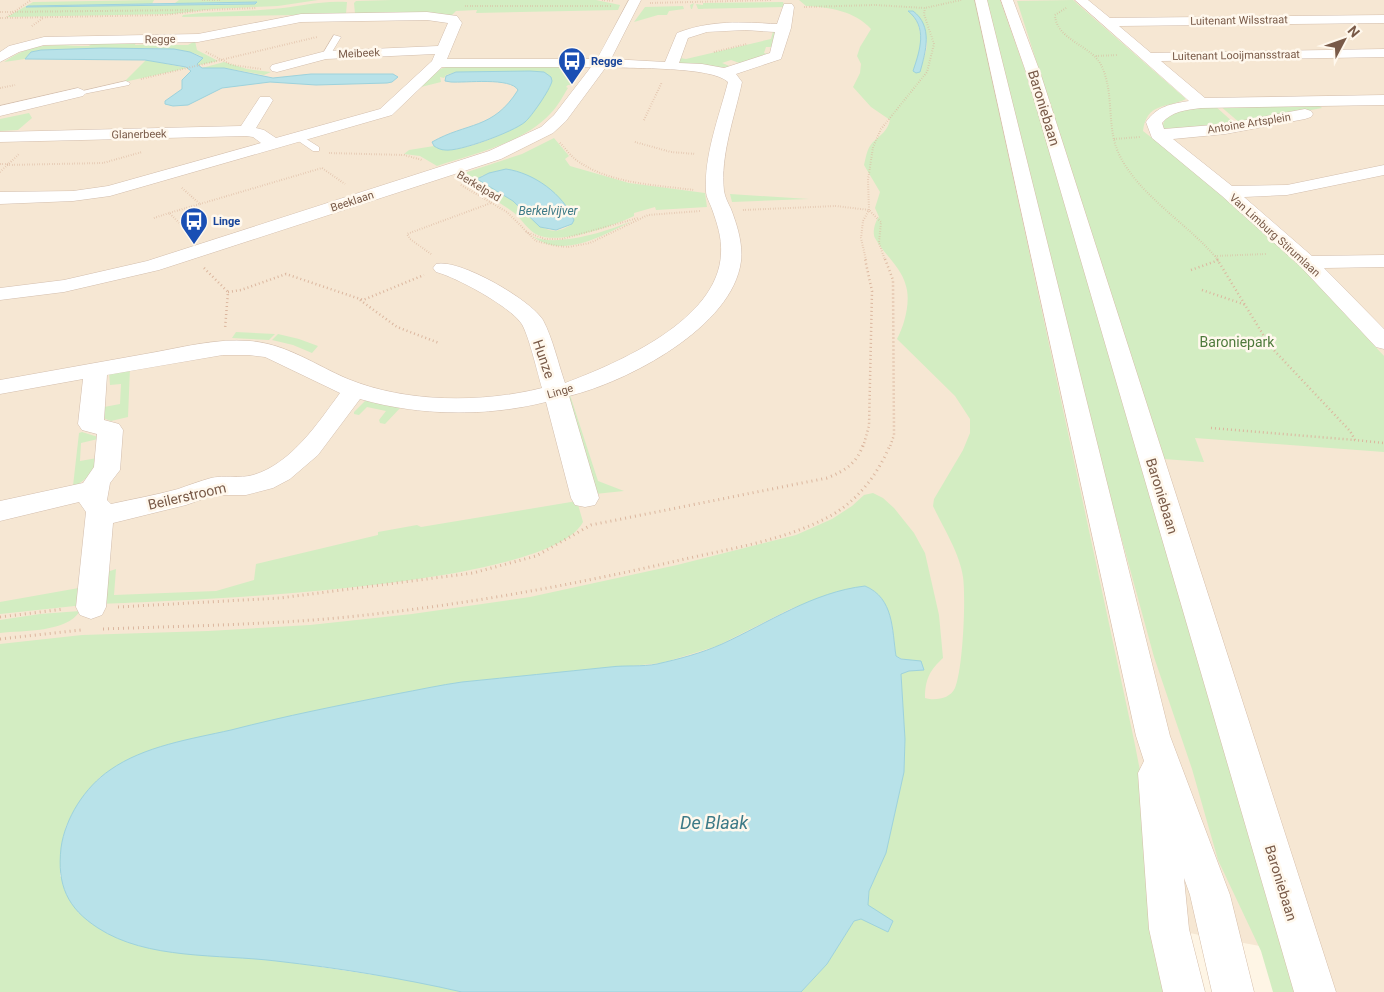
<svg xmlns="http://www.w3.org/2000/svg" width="1384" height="992" font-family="Roboto,sans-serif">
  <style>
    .residential { fill: #f6e7d3 }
    .green { fill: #d3edc2; fill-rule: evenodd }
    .water { fill: #b8e2e9; stroke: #9dd2dc }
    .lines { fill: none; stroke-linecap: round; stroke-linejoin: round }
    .service-casing { stroke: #d3bead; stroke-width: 1 }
    .minor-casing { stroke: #d3bead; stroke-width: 1 }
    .secondary-casing { stroke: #d6beaa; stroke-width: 1 }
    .path-far2 { stroke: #dbb69e; stroke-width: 2; stroke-dasharray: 0.5 2; stroke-linecap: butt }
    .path-far1 { stroke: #dbb69e; stroke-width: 2.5; stroke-dasharray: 1 3; stroke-linecap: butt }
    .path { stroke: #dbb69e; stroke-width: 3; stroke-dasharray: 1 4; stroke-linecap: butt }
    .service { fill: #fff; fill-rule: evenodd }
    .minor { fill: #fff; fill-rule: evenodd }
    .secondary { fill: #fff; fill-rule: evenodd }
    .labels { text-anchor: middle; stroke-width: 5; stroke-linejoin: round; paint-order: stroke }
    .far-street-label { font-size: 11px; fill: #795a48; stroke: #fff8ed }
    .far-transit-label { font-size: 11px; font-weight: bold; fill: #164399; stroke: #fff8ed; text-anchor: start }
    .far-water-label { font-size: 12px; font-style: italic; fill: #3d7a87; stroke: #fff8ed }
    .street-label { font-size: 14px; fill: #795a48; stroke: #fff8ed }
    .park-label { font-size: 14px; fill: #4e7a3c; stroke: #fff8ed }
    .near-water-label { font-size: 18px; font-style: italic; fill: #3d7a87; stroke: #fff8ed }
  </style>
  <rect width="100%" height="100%" fill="#fef5e5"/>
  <polygon class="residential" points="0,0 1384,0 1384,992 1330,992 1325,958 723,847 0,834"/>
  <g class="green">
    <path d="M154,0L152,4L175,3L179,0H318L278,6L213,9L172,14L7,17L33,2ZM257,3L255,4L26,7L28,6Z"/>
    <polygon points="392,0 596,0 620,5 618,10 476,13 477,10 456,11 452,15 355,14 354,3 356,1"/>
    <path d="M799,0H975L1134,740L1144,791L1172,992H801L827,964L854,921L861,919L870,923L868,905L869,891L886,853L904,772L905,739L901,674L909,671L924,670L896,656C893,631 893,597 865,586L812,601L790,609L717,646L662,663L458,683L370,699L176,743L134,757L100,777L79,802L66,826L62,844L60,876L139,946L166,951L275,960L414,981L462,992H0V644L82,635L208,631L310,625L412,614L530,597L677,565L796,535L832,519L852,506L864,495L873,493L883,498L894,508L914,533L925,553L939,615L943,658C930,670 925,679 925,698C935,701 950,699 955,688C963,669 966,598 963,577C960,554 943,527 933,506L934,499L963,450L970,433V419L955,396L897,339C904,326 911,302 906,286C901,266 884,255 875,238C872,233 875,221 879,217L875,208L880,192L864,165C866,157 867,148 873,142C881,135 888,130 890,120L871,107L853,87L860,73L861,64L857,56L860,47L871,29C855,11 829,7 806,6ZM914,16C931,41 929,43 920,71H913C920,51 925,35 914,16Z"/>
    <polygon points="987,0 1000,0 1031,87 1296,992 1273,992 1261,951 1218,860 1192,769 1154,657 1098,452"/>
    <path d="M1073,0L1186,99C1165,109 1147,102 1143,131L1196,172L1302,268L1384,356V452L1195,438L1204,462L1164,459L1017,1Z"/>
    <path d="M347,2L346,14L182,17L183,15C213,11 243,12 273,9C297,7 322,0 347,2Z"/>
    <polygon points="783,2 785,7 691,9 690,5 694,3 692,9 698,9 696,4 703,5 703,3"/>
    <polygon points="683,6 684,9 669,11 667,15 658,15 634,22 645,7"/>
    <polygon points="774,28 780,30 774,47 766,47 764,53 772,55 742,64 731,60 722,63 732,67 730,68 677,63 680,58 686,59 771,39"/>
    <path d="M137,41L135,45L152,44L156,41L172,42L170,45H188L195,41L197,50L218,61L199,65L197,64L201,56C180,47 157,49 135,48C103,48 72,49 41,50L35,51L25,59L4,62C34,40 59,46 89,46L93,42Z"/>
    <polygon points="146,60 187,68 124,82"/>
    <polygon points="224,62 247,69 271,72 264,75 224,68 202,68"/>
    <path d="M449,66L578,67L581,70L571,85H568L566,87L568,88C563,96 558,106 551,113C522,144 476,153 437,166L420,156L404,154L409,150L434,146C452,158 505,135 522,123C535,114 539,98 550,87L544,72H456L446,75L444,78L440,77L441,82L421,87L437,70Z"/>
    <polygon points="1317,104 1322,108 1240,123 1219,105"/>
    <polygon points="1214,105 1235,124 1165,129 1162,128 1165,118 1178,111"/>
    <polygon points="29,113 32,118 18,130 0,131 0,119"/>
    <path d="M554,138L569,156L565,159L570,166L629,183L705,193L707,207L656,210L655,207L634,213V216C613,226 560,245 538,235C528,231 522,219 513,212C495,199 474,188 455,176L522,154ZM497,171C530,171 557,190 574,218L572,224C545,243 535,217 517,204C505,195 493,189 480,182L481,176Z"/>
    <polygon points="730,194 809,199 732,202"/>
    <path d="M632,221C603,235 563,260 532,236C556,248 608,231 632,221Z"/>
    <polygon points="236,332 275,334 269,340 232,338"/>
    <polygon points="278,334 299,339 318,346 312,353 293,345 272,340"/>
    <polygon points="130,368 128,417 111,421 103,418 104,407 120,404 121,384 110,385 109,372"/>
    <polygon points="570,395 598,481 624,491 595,494 563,400"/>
    <polygon points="366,400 401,407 385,424 380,423 379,420 386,411 367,407 359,415 354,414 354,412"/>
    <polygon points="82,432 98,437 98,439 81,443 80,461 97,458 95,472 77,485 73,486 79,433"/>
    <path d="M577,501L583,522C549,588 178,601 99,604L104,573L116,569L114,595L216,591L254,580L256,564L378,535V532L417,525L421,527Z"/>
    <polygon points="90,586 84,605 0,614 0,602"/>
    <path d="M80,611C66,633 24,630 0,633V620L40,614Z"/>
  </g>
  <g class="water">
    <polygon points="257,2 255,4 26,7 28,6"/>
    <path d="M908,11H913C933,26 926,51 920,72L916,73L913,71C920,50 928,27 908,11Z"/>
    <polygon points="102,48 174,49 190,52 203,58 197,64 202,68 224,68 273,78 311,74 393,74 398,77 392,82 387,83 316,85 270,82 222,88 188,105 173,106 165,104 165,101 182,89 182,80 191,71 186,67 145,60 25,59 31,52 41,50"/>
    <path d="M530,71L544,72L551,77L552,81C550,90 531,117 525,122C513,132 459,152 445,150C441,150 437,148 434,146L432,142C467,122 493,130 518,90C511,77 465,83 451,82L445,81L446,76L456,72Z"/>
    <path d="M506,169C534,173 563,194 574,220L572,224L556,230L540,227L513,201L477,179L489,173Z"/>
    <path d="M865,586C894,598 892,630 896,656L901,659L921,661L924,670L909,671L901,674L905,739L904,772L886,853L869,891L868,905L893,921L888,932L861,919L854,921L827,964L801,992H462C401,978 338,968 276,961C219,954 147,960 98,928C67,908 57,885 61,848C65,818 85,787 110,770C144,746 191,739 231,730C285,716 341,705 396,694C418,690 440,685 462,682C512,677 561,672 610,667C626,665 642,667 657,664C679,659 702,653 722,644C768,623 813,592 865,586Z"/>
  </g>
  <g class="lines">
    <g class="service-casing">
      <g id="service">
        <polygon points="334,35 341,37 329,57 323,57 322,55"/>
        <polygon points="126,81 130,83 129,85 78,95 74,93"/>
        <polygon points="300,135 319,147 319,151 313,151 297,140 295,138"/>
      </g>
    </g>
    <g class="minor-casing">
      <g id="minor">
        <path d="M629,0H641L611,59L665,62L677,33C710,20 742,22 777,24L784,4H792L794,7L791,28L781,59L736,74L742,82C735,116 720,155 724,191C725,197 728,203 731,209C737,225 743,243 741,261C733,327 627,382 569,396L599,498L595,505L585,507L575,505L571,498L546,402C486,417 420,416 360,399L318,455L290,479L273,488L246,495H214L186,505L113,523L106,607L102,615L91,619L80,615L76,607L86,512L79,502L0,521V501L83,483L94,467L97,434L82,430L78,424L83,379L0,394V380C48,371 97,363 145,354C180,348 215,338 250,341C287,344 315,365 348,379C407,403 482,403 542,388C538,375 528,332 521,323C509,306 456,277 436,272L433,268L436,264C459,258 531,300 543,320C553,339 558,363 565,383C618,363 719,320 721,253C722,238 717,223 712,209C710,203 706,197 706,191C704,155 719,117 728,82C711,66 632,69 606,67L566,121L553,133L501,159L159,270L64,292L0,300V288L64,280L147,261L489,151L541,127L554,115L591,67H442L392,115L110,196L73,201L0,204V192L73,191L108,186L261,143L253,137L246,136L0,142V132L241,126L260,97H270L273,100L256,128L264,130L276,138L380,109L432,61L435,54L326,59L277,72L272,71L270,68L272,65L326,51L438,46L448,23L427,20L301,22L198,42L44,45L19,52L0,62V52L9,46L44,37L198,34L301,14L427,12L457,16L462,23L447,59H597ZM745,30L775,32L770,53L724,68L702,64L679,63L688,38L707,32ZM223,355H249L265,357L340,393C318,423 291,464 253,475C239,479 225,475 211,478C200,481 189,485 178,489C156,495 133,499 111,504L107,500L110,483L120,470L123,430L119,424L104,420L107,375Z"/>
        <path d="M1075,0H1088L1110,18L1384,15V23L1119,26L1151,53L1384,49V57L1161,61L1205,98L1384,95V105L1201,108C1186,110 1172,111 1162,123L1164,129L1225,124L1305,109L1311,111L1313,114L1311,117L1305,119L1225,134L1173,139L1232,186L1287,185L1384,165V175L1287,195L1244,197L1312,256L1384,255V267L1324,268L1384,329V349L1376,347L1300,266L1222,196L1152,138L1146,122C1157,106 1171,104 1189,101Z"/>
        <polygon points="78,88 83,90 86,93 83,96 0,116 0,106"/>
      </g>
    </g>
    <g class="secondary-casing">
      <g id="secondary">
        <polygon points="975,0 987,0 1170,736 1230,895 1254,992 1212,992 1190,895 1184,878 1189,929 1205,992 1163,992 1149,929 1138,773 1144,761 1136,736"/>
        <polygon points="1001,0 1013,0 1040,72 1336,992 1294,992 1026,72"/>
      </g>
    </g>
    <g class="path-far2">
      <polyline points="202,0 220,0"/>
      <polyline points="602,0 614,1"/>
      <polyline points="650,3 772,0"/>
      <polyline points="465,6 611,6"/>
      <polyline points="804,7 875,5 925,8 961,0"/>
      <path d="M1066,8L1055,15C1056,39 1089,45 1100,63C1115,90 1106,124 1118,152C1137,195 1189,224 1218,260"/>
      <polyline points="0,12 195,10"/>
      <polyline points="7,17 31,0"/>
      <polyline points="0,18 164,15 205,10 256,8"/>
      <polyline points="32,26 43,18"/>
      <polyline points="206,52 232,65 261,69"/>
      <polyline points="714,52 747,44"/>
      <polyline points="1096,56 1117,55"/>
      <polyline points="141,79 317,37"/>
      <polyline points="0,88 15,85"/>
      <polyline points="644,120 662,82"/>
      <polyline points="1114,139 1140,137"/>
      <polyline points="635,142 671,152 696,154"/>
      <path d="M560,143C566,149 571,157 579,162C612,184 656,185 694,190"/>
      <polyline points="329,153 404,155 422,160"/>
      <polyline points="0,164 8,164"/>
      <polyline points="7,165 103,163 142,152"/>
      <polyline points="0,172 19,154"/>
      <polyline points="461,185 507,212 536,241 557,246 568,247 590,243 648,215 700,211"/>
      <polyline points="182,188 200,204 169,213 192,235"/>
      <polyline points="200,204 322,168 345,184"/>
      <polyline points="743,210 836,206 869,210 881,222 879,243 885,260"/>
      <polyline points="154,218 169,213"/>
      <polyline points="526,232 545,239 562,239 638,218"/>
      <polyline points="431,254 410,239 407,234 491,203"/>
      <polyline points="1215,256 1266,254"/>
      <polyline points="866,260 861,238 863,221 869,210 868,180 873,147 881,129 927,72 934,44 924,14 925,8"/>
    </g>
    <g class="path-far1">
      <polyline points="885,259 893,280 894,435 890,447"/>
      <polyline points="1217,259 1270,346 1350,431 1355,440 1384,443"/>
      <polyline points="204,268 228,292 225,329"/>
      <polyline points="1191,270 1219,260"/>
      <polyline points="1202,290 1246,305"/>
      <polyline points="228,292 241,290 286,274 363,300 424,275"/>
      <polyline points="360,300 397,327 439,343"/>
      <polyline points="1211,428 1355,440"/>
      <polyline points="863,447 869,426 872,291 865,259"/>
    </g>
    <g class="path">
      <path d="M118,607L280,598L473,573L536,556L591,525L827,478C845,471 857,463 863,445"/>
      <polyline points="0,617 64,609"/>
      <path d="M103,629C181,626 259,625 337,618C451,607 564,587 676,561C727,549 785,541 832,515C859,499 878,474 890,445"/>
      <polyline points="0,639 81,630"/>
    </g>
    <use href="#service" class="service"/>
    <use href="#minor" class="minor"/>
    <use href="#secondary" class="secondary"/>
  </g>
  <defs>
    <g id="bus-pin" transform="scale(1.4375)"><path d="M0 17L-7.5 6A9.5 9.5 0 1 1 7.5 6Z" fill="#1a4fb4" stroke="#fff8ed"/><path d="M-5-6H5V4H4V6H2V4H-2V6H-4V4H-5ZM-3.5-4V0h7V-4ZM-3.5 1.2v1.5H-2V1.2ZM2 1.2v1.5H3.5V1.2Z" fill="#fff"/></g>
  </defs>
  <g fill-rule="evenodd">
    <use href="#bus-pin" x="572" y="61"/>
    <use href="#bus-pin" x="194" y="221"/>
  </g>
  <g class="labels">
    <g class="far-street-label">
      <text transform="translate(1239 20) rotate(-1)" y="4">Luitenant Wilsstraat</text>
      <text transform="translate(160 39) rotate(-1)" y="4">Regge</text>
      <text transform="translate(359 53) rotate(-3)" y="4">Meibeek</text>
      <text transform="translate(1236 55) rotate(-1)" y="4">Luitenant Looijmansstraat</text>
      <text transform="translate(1249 123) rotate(-9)" y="4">Antoine Artsplein</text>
      <text transform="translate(139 134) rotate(-1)" y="4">Glanerbeek</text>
      <text transform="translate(479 186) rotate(31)" y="4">Berkelpad</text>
      <text transform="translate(352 201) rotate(-18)" y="4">Beeklaan</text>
      <text transform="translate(1275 235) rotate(42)" y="4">Van Limburg Stirumlaan</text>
      <text transform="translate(560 391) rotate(-16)" y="4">Linge</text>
    </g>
    <g class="far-transit-label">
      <text x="591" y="65">Regge</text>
      <text x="213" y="225">Linge</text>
    </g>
    <g class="far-water-label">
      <text x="548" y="215">Berkelvijver</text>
    </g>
    <g class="street-label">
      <text transform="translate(1044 108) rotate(73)" y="5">Baroniebaan</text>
      <text transform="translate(544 359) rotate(71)" y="5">Hunze</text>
      <text transform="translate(187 496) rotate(-13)" y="5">Beilerstroom</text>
      <text transform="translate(1162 496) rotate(73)" y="5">Baroniebaan</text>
      <text transform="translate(1281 883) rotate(73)" y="5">Baroniebaan</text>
    </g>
    <g class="park-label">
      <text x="1237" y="347">Baroniepark</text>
    </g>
    <g class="near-water-label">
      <text x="714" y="829">De Blaak</text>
    </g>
  </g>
  <g transform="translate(1344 40) rotate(49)" stroke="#fff8ed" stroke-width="4" paint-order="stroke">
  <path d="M0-4L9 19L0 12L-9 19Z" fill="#795a48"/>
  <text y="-8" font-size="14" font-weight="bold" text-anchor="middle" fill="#795a48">N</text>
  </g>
</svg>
